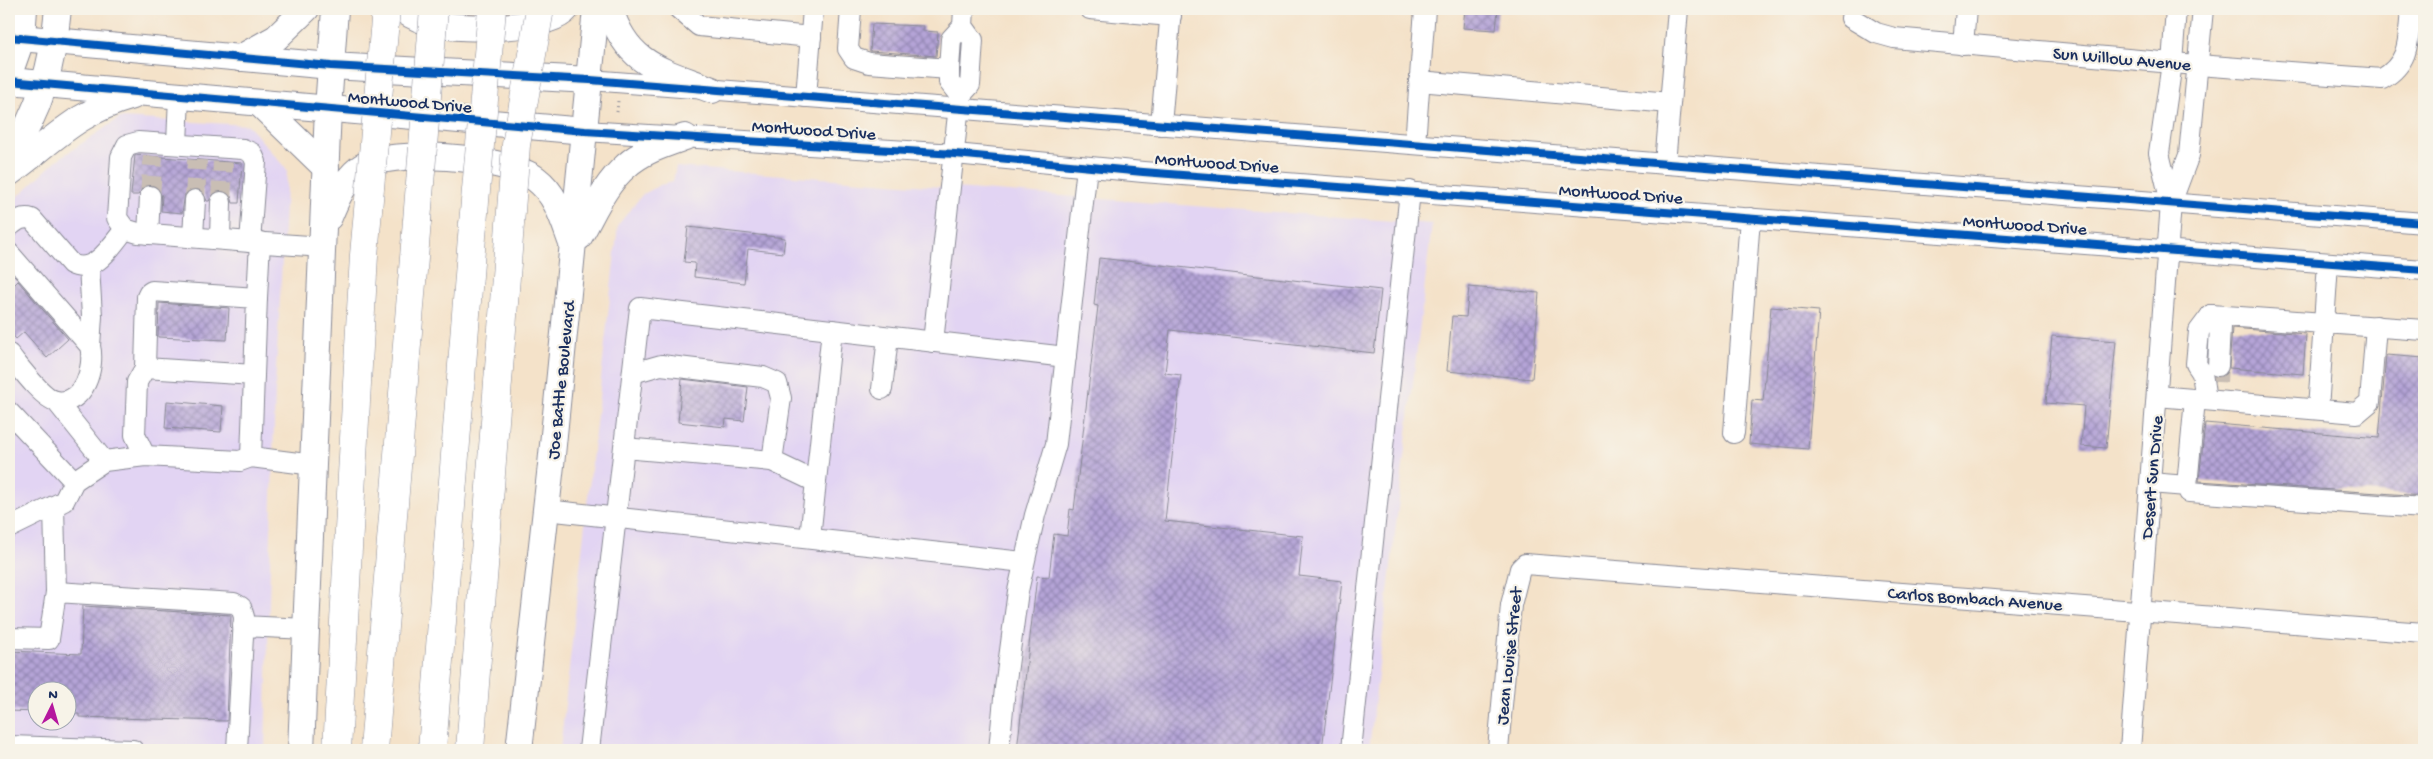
<svg xmlns="http://www.w3.org/2000/svg" width="2433" height="759" font-family="'Gochi Hand',sans-serif">
  <style>
    .built { fill: #e2d4f3; fill-rule: evenodd }
    .building { fill: url(#building-cross-hatch) }
    .lines { fill: none; stroke-linecap: round; stroke-linejoin: round }
    .minor-tunnel { stroke: #c9beb4; stroke-width: 20; stroke-dasharray: 20 10; stroke-linecap: butt }
    .minor-casing { stroke: #888894; stroke-width: 22 }
    .major-casing { stroke: #888894; stroke-width: 28 }
    .highway-casing { stroke: #888894; stroke-width: 29 }
    .path { stroke: #888894; stroke-width: 3; stroke-dasharray: 1 4; stroke-linecap: butt }
    .minor { stroke: #fff; stroke-width: 20 }
    .major { stroke: #fff; stroke-width: 26 }
    .highway { stroke: #fff; stroke-width: 28 }
    .highway-bridge-casing { stroke: #888894; stroke-width: 29; stroke-linecap: butt }
    .highway-bridge { stroke: #fff; stroke-width: 28 }
    .cycleway-casing { stroke: #f7f3e8; stroke-width: 11 }
    .cycleway { stroke: #0057b8; stroke-width: 8 }
    .labels { text-anchor: middle; stroke-width: 4.5; stroke-linejoin: round; paint-order: stroke }
    .street-label { font-size: 18px; fill: #1b2f5e; stroke: #f7f3e8 }
  </style>
  <defs>
    <pattern id="building-cross-hatch" width="8" height="8" patternUnits="userSpaceOnUse" patternTransform="scale(1.25)"><rect width="8" height="8" fill="#b5a4d7"/><path d="M0 0l8 8M0 8l8-8" fill="none" stroke="#9286b2"/></pattern>
  </defs>
  <rect width="100%" height="100%" fill="#f7f3e8"/>
  <filter id="ink" filterUnits="userSpaceOnUse"><feTurbulence type="fractalNoise" baseFrequency=".02" numOctaves="2"/><feDisplacementMap in="SourceGraphic" scale="10" xChannelSelector="R" yChannelSelector="G"/><feConvolveMatrix kernelMatrix="1 2 1 2 8 2 1 2 1" color-interpolation-filters="sRGB"/></filter>
  <filter id="wash" filterUnits="userSpaceOnUse"><feTurbulence type="fractalNoise" baseFrequency=".0096" numOctaves="4" result="noise"/><feDisplacementMap in="SourceGraphic" scale="20" xChannelSelector="R" yChannelSelector="G"/><feGaussianBlur stdDeviation="1.12" result="paint"/><feColorMatrix in="noise" values="0 0 0 0 0 0 0 0 0 0 0 0 0 0 0 0 0 1.4 0 .05"/><feComposite in="paint" operator="in"/></filter>
  <g filter="url(#wash)">
    <rect width="100%" height="100%" fill="#f4e2c9"/>
    <g class="built">
      <path d="M120,118L248,125L287,170L275,388L265,750H9V205L57,160ZM38,692H68V722H38Z"/>
      <polygon points="676,167 1432,224 1369,750 560,750 618,225 642,195 660,185 673,182"/>
    </g>
    <g id="blocks">
      <g class="building">
        <polygon points="1465,9 1498,9 1496,30 1463,28"/>
        <polygon points="872,24 923,26 923,31 938,32 936,56 870,51"/>
        <polygon points="135,155 242,163 239,203 233,203 231,196 222,190 215,192 209,201 207,201 202,190 195,188 185,194 182,213 161,211 162,196 156,186 145,185 138,195 131,195"/>
        <polygon points="688,227 785,238 783,253 748,249 744,283 694,277 695,263 684,262"/>
        <polygon points="1099,258 1381,290 1374,353 1170,330 1165,373 1181,375 1165,521 1303,536 1299,576 1342,581 1322,750 1017,750 1037,576 1049,577 1054,534 1067,536 1070,509 1074,510 1098,306 1094,305"/>
        <polygon points="18,281 68,339 47,358 24,332 16,339 9,331 9,290"/>
        <polygon points="1469,287 1539,293 1532,379 1447,371 1452,316 1466,317"/>
        <polygon points="159,303 229,308 227,340 158,337"/>
        <polygon points="1771,307 1819,311 1808,449 1749,444 1752,400 1763,401"/>
        <polygon points="2232,328 2306,334 2303,374 2229,368"/>
        <polygon points="2052,336 2116,341 2106,448 2081,446 2084,406 2046,403"/>
        <polygon points="2386,355 2424,358 2424,496 2199,481 2205,423 2379,438"/>
        <polygon points="682,379 748,387 744,421 726,419 725,427 678,422"/>
        <polygon points="167,401 223,406 221,432 165,428"/>
        <polygon points="83,606 231,615 227,721 79,717 79,714 68,714 68,692 38,692 38,712 9,711 9,651 81,654"/>
      </g>
    </g>
  </g>
  <g filter="url(#ink)">
    <use href="#blocks" fill-opacity="0" stroke="#888894" stroke-width="1"/>
    <g class="lines">
      <g class="minor-tunnel">
        <polyline points="150,196 153,156"/>
        <polyline points="195,200 197,160"/>
        <polyline points="221,202 223,162"/>
        <polyline points="2217,382 2218,366"/>
      </g>
      <g class="minor-casing">
        <g id="minor">
          <polyline points="679,9 699,26 811,37"/>
          <polyline points="851,9 848,49 854,58 869,63 949,69"/>
          <polyline points="1090,9 1171,16"/>
          <path d="M1851,18L1876,33L1894,38L2172,63L2382,79C2411,62 2408,39 2411,9"/>
          <polyline points="963,26 973,40 970,85 960,96 949,82 949,69 951,39 963,26 964,9"/>
          <polyline points="1963,45 1966,9"/>
          <polyline points="590,80 2424,223"/>
          <polyline points="1419,81 1670,103"/>
          <polyline points="806,97 813,9"/>
          <polyline points="1161,125 1171,9"/>
          <polyline points="585,131 955,154 1143,172 2424,270"/>
          <polygon points="138,142 243,149 252,153 256,162 250,242 138,233 125,229 117,218 121,157 127,145"/>
          <polyline points="177,144 179,96"/>
          <polyline points="1415,144 1425,9"/>
          <polyline points="1665,164 1678,9"/>
          <polyline points="2171,203 2189,155 2203,9"/>
          <path d="M9,227C16,221 22,216 32,219L71,264C94,276 112,245 125,229"/>
          <polyline points="148,234 150,196"/>
          <polyline points="193,237 195,200"/>
          <polyline points="220,239 221,202"/>
          <polyline points="250,242 324,247"/>
          <path d="M9,253L90,346C95,366 85,406 56,401C42,398 19,366 9,354"/>
          <polyline points="2328,263 2324,323 2424,330"/>
          <polyline points="89,267 92,316 90,346"/>
          <polyline points="257,298 260,242"/>
          <polyline points="2211,315 2324,323 2318,409"/>
          <polyline points="2211,315 2220,327 2218,366"/>
          <polyline points="933,342 960,96"/>
          <polyline points="145,368 147,297 149,293 152,291 257,298 254,375"/>
          <polyline points="633,373 661,365 763,377 777,383 781,398 772,461"/>
          <polyline points="882,389 888,337"/>
          <polyline points="2157,396 2357,413 2370,402 2376,326"/>
          <polyline points="2206,400 2202,373 2196,364 2199,331 2211,315"/>
          <polyline points="56,401 104,461"/>
          <polyline points="9,412 74,481"/>
          <polyline points="1734,433 1750,218"/>
          <polyline points="624,448 772,461 816,482"/>
          <polyline points="145,456 135,435 137,382 145,368 254,375 251,457"/>
          <polyline points="2150,483 2187,486 2189,492 2424,508"/>
          <polyline points="2187,486 2195,399"/>
          <polyline points="54,506 56,592"/>
          <polyline points="546,510 1024,562"/>
          <polyline points="9,528 64,501 74,481 104,461 145,456 240,461 251,457 314,465"/>
          <polyline points="810,538 832,330"/>
          <polyline points="243,626 307,629"/>
          <polyline points="9,638 49,639 56,592 234,603 241,607 244,617 237,750"/>
          <polyline points="9,746 133,750"/>
          <polyline points="589,750 640,308 1066,357"/>
          <polyline points="999,750 1005,688 1018,591 1035,515 1056,444 1087,167"/>
          <polyline points="1351,750 1410,191"/>
          <polyline points="1498,750 1511,605 1520,569 1525,564 2424,633"/>
          <polyline points="2130,750 2171,203 2159,153 2172,63 2176,9"/>
        </g>
      </g>
      <g class="major-casing">
        <g id="major">
          <path d="M401,9C412,16 423,22 436,24C463,30 549,30 566,9"/>
          <path d="M610,9C627,66 664,71 712,90"/>
          <polyline points="9,37 331,66 590,80"/>
          <polyline points="240,58 276,38 306,9"/>
          <polyline points="9,74 22,37 24,9"/>
          <polyline points="9,81 585,131"/>
          <polyline points="259,103 326,168"/>
          <path d="M9,156C41,112 53,62 58,9"/>
          <path d="M9,173C54,140 76,112 133,96"/>
          <path d="M329,217C336,200 344,181 359,169C389,146 506,157 536,179C556,194 563,219 571,241"/>
          <path d="M579,237C593,213 604,185 626,166C642,151 665,144 685,137"/>
          <polyline points="301,750 328,109 335,9"/>
          <polyline points="519,750 551,465 596,9"/>
        </g>
      </g>
      <g class="highway-casing">
        <g id="highway">
          <polyline points="374,750 417,221"/>
          <polyline points="432,750 473,224"/>
        </g>
      </g>
      <polyline class="path" points="617,112 618,101"/>
      <use href="#minor" class="minor"/>
      <use href="#major" class="major"/>
      <use href="#highway" class="highway"/>
      <g class="highway-bridge-casing">
        <g id="highway-bridge">
          <polyline points="417,221 434,9"/>
          <polyline points="473,224 492,9"/>
          <polyline points="337,750 364,255 386,9"/>
          <polyline points="470,750 516,145 540,9"/>
        </g>
      </g>
      <use href="#highway-bridge" class="highway-bridge"/>
      <g class="cycleway-casing">
        <g id="cycleway">
          <polyline points="9,37 331,66 590,80 2424,223"/>
          <polyline points="9,81 585,131 955,154 1143,172 2424,270"/>
        </g>
      </g>
      <use href="#cycleway" class="cycleway"/>
    </g>
  </g>
  <g class="labels">
    <g class="street-label">
      <text transform="translate(2122 58) rotate(5)" y="6">Sun Willow Avenue</text>
      <text transform="translate(410 101) rotate(5)" y="6">Montwood Drive</text>
      <text transform="translate(814 129) rotate(4)" y="6">Montwood Drive</text>
      <text transform="translate(1217 162) rotate(4)" y="6">Montwood Drive</text>
      <text transform="translate(1621 193) rotate(4)" y="6">Montwood Drive</text>
      <text transform="translate(2025 224) rotate(4)" y="6">Montwood Drive</text>
      <text transform="translate(560 380) rotate(-84)" y="6">Joe Battle Boulevard</text>
      <text transform="translate(2151 477) rotate(-85)" y="6">Desert Sun Drive</text>
      <text transform="translate(1975 598) rotate(4)" y="6">Carlos Bombach Avenue</text>
      <text transform="translate(1508 656) rotate(-84)" y="6">Jean Louise Street</text>
    </g>
  </g>
  <rect width="2433" height="759" fill="none" stroke="#f7f3e8" stroke-width="30"/>
  <g transform="translate(52 706) rotate(5)"><circle r="24" fill="#f7f3e8" stroke="#9fa5b1"/>
  <path d="M0-4L9 19L0 12L-9 19Z" fill="#b5179e"/>
  <text y="-8" font-size="14" font-weight="bold" text-anchor="middle" fill="#1b2f5e">N</text>
  </g>
</svg>
